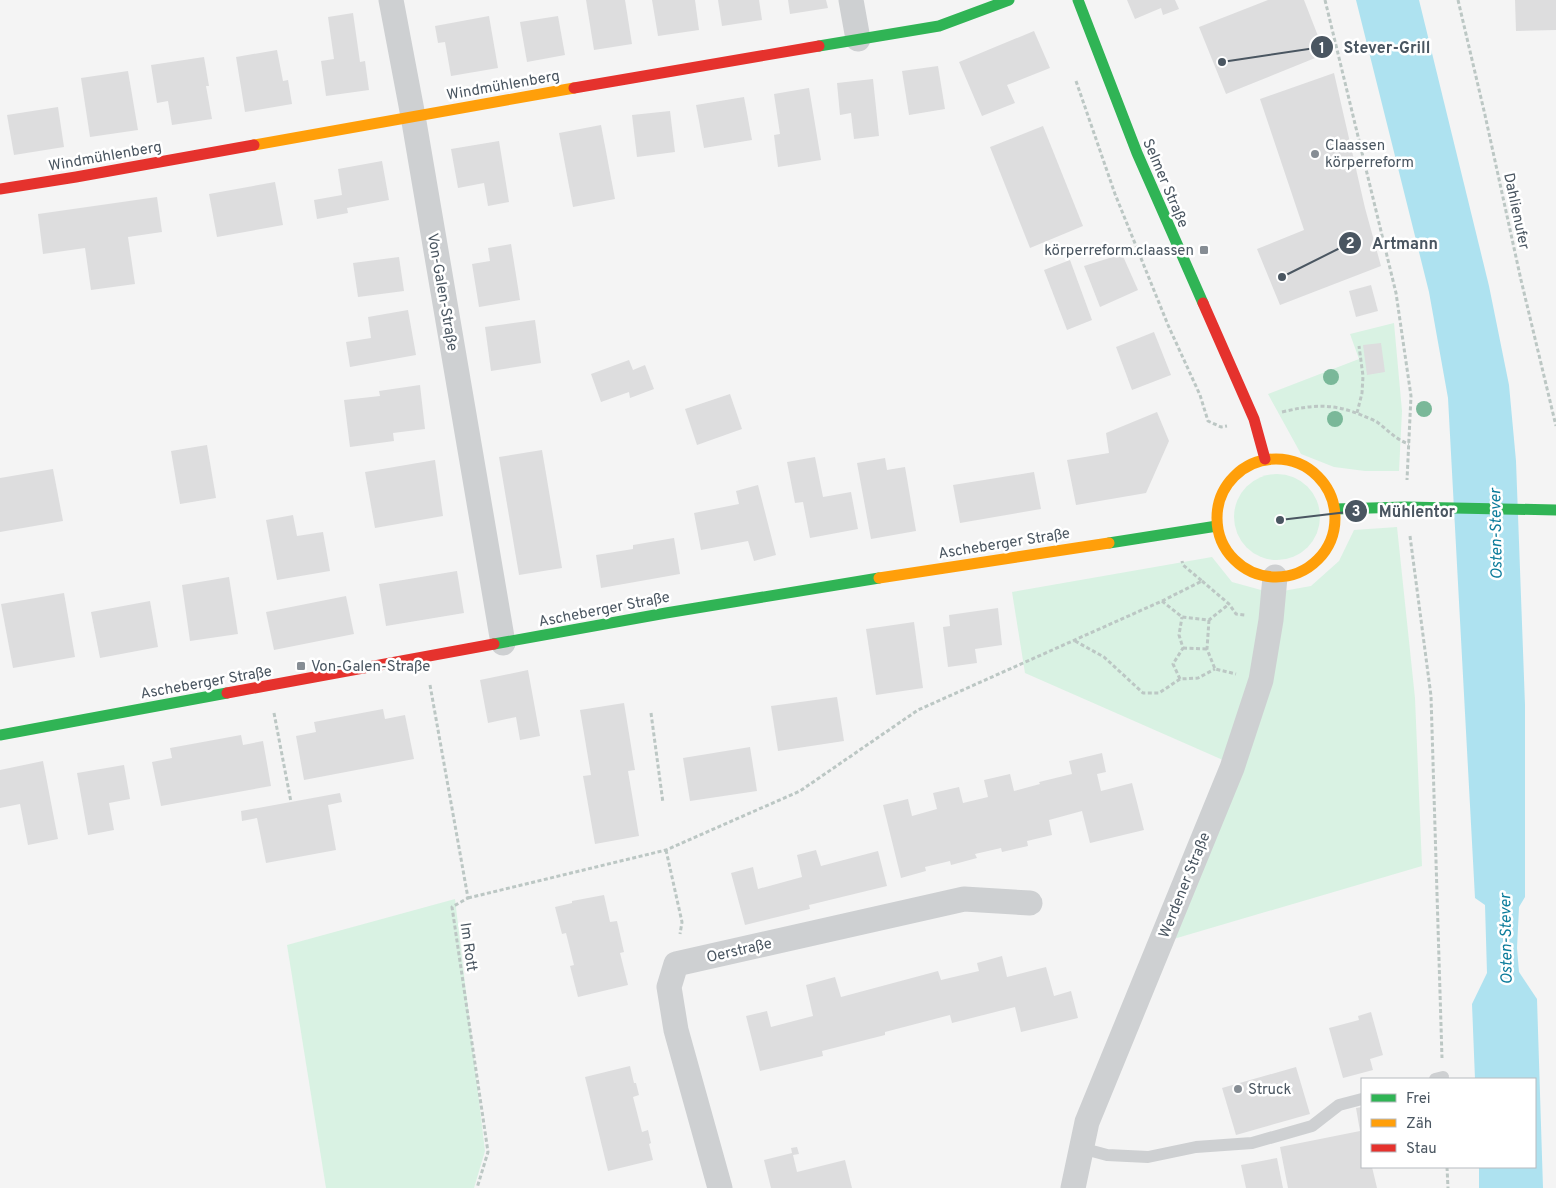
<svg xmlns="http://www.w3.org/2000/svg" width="1556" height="1188" font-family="Overpass,sans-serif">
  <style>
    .green { fill: #d9f2e3 }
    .water { fill: #aee2f0 }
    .building { fill: #ddddde }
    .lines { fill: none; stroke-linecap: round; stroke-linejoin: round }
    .path { stroke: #bcc7c4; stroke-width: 3; stroke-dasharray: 4 2.5; stroke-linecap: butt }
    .lane { stroke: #ced0d2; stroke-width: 12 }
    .street { stroke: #ced0d2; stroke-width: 25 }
    .fast { stroke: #30b455; stroke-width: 11 }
    .slow { stroke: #ff9f0a; stroke-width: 11 }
    .jam { stroke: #e5322d; stroke-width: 11 }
    .tree { fill: #7ab899 }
    .poi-dot { fill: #868d94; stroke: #fff; stroke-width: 2 }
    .labels { text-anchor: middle; stroke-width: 5; stroke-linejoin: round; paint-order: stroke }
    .street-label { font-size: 15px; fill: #4a5661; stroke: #fff }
    .poi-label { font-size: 15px; fill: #4a5661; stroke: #fff; text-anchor: start }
    .water-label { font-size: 16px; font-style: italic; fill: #0c7c9b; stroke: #fff }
    .leader { fill: none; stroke: #4a5661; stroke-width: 2 }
    .callout-dot { fill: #4a5661; stroke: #fff; stroke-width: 2 }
    .mark-label { font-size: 15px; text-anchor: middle; font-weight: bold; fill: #fff }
    .callout-label { font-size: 16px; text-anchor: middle; font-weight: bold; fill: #4a5661; stroke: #fff; stroke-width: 5; stroke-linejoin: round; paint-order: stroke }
  </style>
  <rect width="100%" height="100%" fill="#f4f4f4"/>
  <g class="green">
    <polygon points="1394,323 1402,411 1399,471 1365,471 1334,467 1301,454 1268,394 1359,359 1350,334"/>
    <circle cx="1277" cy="517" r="43"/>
    <polygon points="1397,527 1415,698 1422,866 1160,943 1232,764 1025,673 1012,592 1212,557 1232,582 1272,593 1311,586 1339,561 1354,530"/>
    <polygon points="455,899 485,1151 474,1188 326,1188 287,945"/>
  </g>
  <polygon class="water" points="1356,0 1419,0 1489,286 1509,385 1516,461 1525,705 1525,897 1519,907 1517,948 1519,972 1537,999 1543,1188 1479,1188 1479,1167 1535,1167 1535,1079 1475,1079 1472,1004 1487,973 1485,905 1475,898 1448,398 1429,292"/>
  <g class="building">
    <polygon points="586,0 625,0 632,44 594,50"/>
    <polygon points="652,0 695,0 699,30 658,36"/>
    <polygon points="718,0 759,0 762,20 722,26"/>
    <polygon points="788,0 826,0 828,8 790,14"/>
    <polygon points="1127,0 1175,0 1179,9 1163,15 1161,8 1135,19"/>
    <polygon points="1268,0 1304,0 1325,54 1226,94 1199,27"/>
    <polygon points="1515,0 1556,0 1556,30 1516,31"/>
    <polygon points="353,13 360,62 365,61 369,90 326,96 321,61 334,59 328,17"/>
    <polygon points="489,16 498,68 451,76 445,42 438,43 435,26"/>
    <polygon points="558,16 565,55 527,62 520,22"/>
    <polygon points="1034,31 1050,68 1007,85 1015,103 982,116 959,62"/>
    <polygon points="277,50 283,81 288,80 292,104 245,112 236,57"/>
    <polygon points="204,57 209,86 206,86 212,119 172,125 168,101 157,103 151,65"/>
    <polygon points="938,66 945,109 909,115 902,71"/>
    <polygon points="128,71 138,130 90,137 81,78"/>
    <polygon points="1334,73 1365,208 1381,266 1280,305 1257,249 1304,230 1260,99"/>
    <polygon points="873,79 879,136 854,139 851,113 840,115 837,83"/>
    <polygon points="809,88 821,160 778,167 774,135 780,134 774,94"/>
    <polygon points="744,97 752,140 704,148 696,105"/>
    <polygon points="58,107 64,147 14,155 7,115"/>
    <polygon points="670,111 675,152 637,157 632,115"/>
    <polygon points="601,125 615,199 573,207 559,133"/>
    <polygon points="1043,126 1083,226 1030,248 990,147"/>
    <polygon points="499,141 509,202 488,206 484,183 458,188 451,149"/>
    <polygon points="382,161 389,200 347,208 348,213 317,219 314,200 342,195 338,169"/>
    <polygon points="275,182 283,225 217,237 209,194"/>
    <polygon points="157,197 162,232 128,237 135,284 91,290 85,248 43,254 38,214"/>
    <polygon points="511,244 520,300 479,307 472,264 490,261 488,248"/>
    <polygon points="1122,254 1138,290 1100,307 1084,266"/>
    <polygon points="399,257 404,291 358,297 353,263"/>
    <polygon points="1070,260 1092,320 1067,330 1044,270"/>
    <polygon points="1371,285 1378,311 1356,317 1349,291"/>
    <polygon points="408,310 416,355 350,367 346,342 371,338 368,317"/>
    <polygon points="535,320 541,363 491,371 485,327"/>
    <polygon points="1154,332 1171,375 1132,390 1116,347"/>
    <polygon points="1381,343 1385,372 1367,375 1363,345"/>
    <polygon points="629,360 633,370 645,365 654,389 630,398 629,392 601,402 591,374"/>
    <polygon points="420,385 425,429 393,433 394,441 350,447 344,400 380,396 379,391"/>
    <polygon points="730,394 742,429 697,445 685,409"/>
    <polygon points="1157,412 1169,441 1146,493 1076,505 1067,460 1109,453 1106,433"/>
    <polygon points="207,445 216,498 180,504 171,451"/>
    <polygon points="542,450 562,568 519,575 499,457"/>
    <polygon points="815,457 823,497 851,492 858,529 810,538 803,502 795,503 787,462"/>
    <polygon points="885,458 887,470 905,467 916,531 871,539 857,463"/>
    <polygon points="435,460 443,516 375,528 365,472"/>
    <polygon points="53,469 63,521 0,532 0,478"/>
    <polygon points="1034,472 1041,509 960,523 953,485"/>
    <polygon points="758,485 776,555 754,561 748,541 701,550 694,513 739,504 736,491"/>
    <polygon points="293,515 297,536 323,532 330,571 277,580 266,520"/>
    <polygon points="674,538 680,574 601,588 596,555 633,549 633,545"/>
    <polygon points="457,571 464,613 386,626 379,584"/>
    <polygon points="229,577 238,634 190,641 182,585"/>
    <polygon points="64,593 75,657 13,668 1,604"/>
    <polygon points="346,596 354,634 274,650 266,612"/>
    <polygon points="150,601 158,647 100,658 91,612"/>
    <polygon points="998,608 1002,645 975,649 977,663 948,667 943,627 950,626 949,615"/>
    <polygon points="914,622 923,688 876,695 866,629"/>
    <polygon points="528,670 540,736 520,740 516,717 488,723 480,680"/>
    <polygon points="837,697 844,741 778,751 771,706"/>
    <polygon points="624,703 635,770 628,771 639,836 595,844 583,776 591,775 580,710"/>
    <polygon points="383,709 385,719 405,715 414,759 304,780 296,736 316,732 314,722"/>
    <polygon points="241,735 243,745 263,741 271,786 161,806 152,762 172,758 170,748"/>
    <polygon points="750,747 757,791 690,801 683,758"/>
    <polygon points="1102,753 1106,772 1097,774 1101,791 1132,783 1144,830 1090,843 1082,811 1049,820 1052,835 1027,841 1028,846 1002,852 1001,848 975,854 977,858 951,865 950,861 925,867 926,871 901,878 883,805 908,799 912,816 937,809 933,793 959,787 963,803 988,797 984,780 1010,774 1014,791 1040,784 1039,782 1072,774 1069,761"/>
    <polygon points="43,761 58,839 28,845 20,804 0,808 0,770"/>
    <polygon points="124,765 130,799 109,803 114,830 88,835 77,773"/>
    <polygon points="340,793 342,802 328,805 336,850 266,863 257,818 242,821 241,811"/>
    <polygon points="816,850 821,866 878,851 887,886 809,905 810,909 745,925 731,873 753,867 758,889 802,877 797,855"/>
    <polygon points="604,895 610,922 617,921 624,952 620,953 628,985 578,997 570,966 574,965 566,933 562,934 555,907 572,903 572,901"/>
    <polygon points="1002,956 1007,977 1046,967 1054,996 1071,991 1078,1018 1021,1032 1015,1007 952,1023 950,1015 885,1032 885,1035 822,1051 823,1056 760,1071 746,1016 767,1011 771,1027 813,1016 806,985 835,977 841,997 938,971 941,980 979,971 977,963"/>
    <polygon points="1371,1012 1383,1055 1370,1059 1373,1070 1343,1078 1329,1028 1359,1020 1358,1016"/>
    <polygon points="630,1066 634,1083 636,1083 639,1095 633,1097 642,1132 648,1130 651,1143 649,1144 653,1160 608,1171 585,1077"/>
    <polygon points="1296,1067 1310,1114 1236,1135 1222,1088"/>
    <polygon points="1362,1107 1362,1167 1372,1167 1377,1188 1288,1188 1280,1147 1360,1131 1356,1108"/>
    <polygon points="797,1147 799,1154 793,1155 797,1172 845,1160 852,1188 771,1188 764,1160 792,1153 791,1148"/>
    <polygon points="1277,1158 1283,1188 1246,1188 1241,1165"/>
  </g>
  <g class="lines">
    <g class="path">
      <polyline points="1325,0 1396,293 1411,396 1407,480"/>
      <polyline points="1458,0 1485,115 1521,280 1556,426"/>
      <polyline points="1076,81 1115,194 1168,325 1200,395 1208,421 1221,427 1227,426"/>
      <path d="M1282,412C1311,405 1331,403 1359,414C1365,417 1372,419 1377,422C1388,430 1396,440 1409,444"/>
      <polyline points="1357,413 1362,393 1363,376 1359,346"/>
      <polyline points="1410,536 1431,696 1442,1058"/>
      <polyline points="1202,581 1229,604 1236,614 1245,615"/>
      <polyline points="1162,601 1182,617 1209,620 1229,604"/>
      <polyline points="1209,620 1207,649 1215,669 1236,674"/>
      <polyline points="1075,641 1104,657 1143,693 1159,693 1180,679 1198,678 1215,669"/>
      <polyline points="1183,648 1207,649"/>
      <polyline points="1180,679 1173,664 1183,648 1179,635 1182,617"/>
      <polyline points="430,685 468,898 452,907 488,1152 477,1188"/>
      <polyline points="274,713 291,802"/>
      <polyline points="651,713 663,803"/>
      <polyline points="666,850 682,922 680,934"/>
      <polyline points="468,898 666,850 800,791 918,710 1162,601 1202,581 1183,565 1182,561"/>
      <polyline points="1447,1167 1448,1188"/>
    </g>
    <g class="lane">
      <polyline points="1435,1079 1443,1077"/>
      <polyline points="1081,1148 1107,1155 1148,1157 1196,1147 1252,1143 1312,1126 1339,1105 1362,1099"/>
    </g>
    <g class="street">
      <polyline points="391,0 413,116 503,643"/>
      <polyline points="851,0 858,39"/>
      <polyline points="720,1188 676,1030 669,987 676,964 964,899 1030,903"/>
      <polyline points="1073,1188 1087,1122 1232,768 1261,680 1271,620 1275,577"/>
    </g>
    <g class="fast">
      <polyline points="1078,0 1137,153 1203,303"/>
      <polyline points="819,46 939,26 1009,0"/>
      <polyline points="1335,509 1406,507 1556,510"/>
      <polyline points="1109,543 1217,526"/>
      <polyline points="494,644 666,613 879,578"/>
      <polyline points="0,735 227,693"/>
    </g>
    <g class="slow">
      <polyline points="254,145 574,88"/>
      <circle cx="1276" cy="518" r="59"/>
      <polyline points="879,578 1109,543"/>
    </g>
    <g class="jam">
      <polyline points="574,88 819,46"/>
      <polyline points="0,189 76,177 254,145"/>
      <polyline points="1203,303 1254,419 1265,459"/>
      <polyline points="227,693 494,644"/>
    </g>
  </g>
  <g class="tree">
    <circle cx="1331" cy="377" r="8"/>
    <circle cx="1424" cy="409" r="8"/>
    <circle cx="1335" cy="419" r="8"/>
  </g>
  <g class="poi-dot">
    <circle cx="1315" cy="154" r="5"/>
    <rect x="1199" y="245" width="10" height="10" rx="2.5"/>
    <rect x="296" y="661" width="10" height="10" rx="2.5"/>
    <circle cx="1238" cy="1089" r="5"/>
  </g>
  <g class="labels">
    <g class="street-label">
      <text transform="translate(503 85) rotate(-10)" y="5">Windmühlenberg</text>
      <text transform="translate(105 156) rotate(-10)" y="5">Windmühlenberg</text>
      <text transform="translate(1166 183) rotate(67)" y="5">Selmer Straße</text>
      <text transform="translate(1517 211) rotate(78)" y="5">Dahlienufer</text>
      <text transform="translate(443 292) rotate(80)" y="5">Von-Galen-Straße</text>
      <text transform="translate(1004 543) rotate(-9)" y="5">Ascheberger Straße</text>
      <text transform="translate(604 609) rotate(-11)" y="5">Ascheberger Straße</text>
      <text transform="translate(206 682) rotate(-10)" y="5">Ascheberger Straße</text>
      <text transform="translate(1184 885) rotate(-68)" y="5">Werdener Straße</text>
      <text transform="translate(469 947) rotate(82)" y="5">Im Rott</text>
      <text transform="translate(739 950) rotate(-13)" y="5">Oerstraße</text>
    </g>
    <g class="poi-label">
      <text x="1325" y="150">Claassen<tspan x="1325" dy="17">körperreform</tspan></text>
      <text x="1194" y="255" text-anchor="end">körperreform.claassen</text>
      <text x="311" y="671">Von-Galen-Straße</text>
      <text x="1248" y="1094">Struck</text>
    </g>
    <g class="water-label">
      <text transform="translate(1495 534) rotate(-91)" y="6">Osten-Stever</text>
      <text transform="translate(1505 939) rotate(-91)" y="6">Osten-Stever</text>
    </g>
  </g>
  <path class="leader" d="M1222 62L1322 47M1282 277L1350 243M1280 520L1356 511"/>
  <g class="callout-dot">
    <circle cx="1222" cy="62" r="5"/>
    <circle cx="1282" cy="277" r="5"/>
    <circle cx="1280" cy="520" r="5"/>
    <circle cx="1322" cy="47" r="12"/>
    <circle cx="1350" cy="243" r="12"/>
    <circle cx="1356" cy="511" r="12"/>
  </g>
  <g class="mark-label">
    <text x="1322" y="53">1</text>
    <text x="1350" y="248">2</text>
    <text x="1356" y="516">3</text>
  </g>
  <g class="callout-label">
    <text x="1387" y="53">Stever-Grill</text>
    <text x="1405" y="249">Artmann</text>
    <text x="1417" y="517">Mühlentor</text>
  </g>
  <rect x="1361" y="1078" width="175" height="90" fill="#ffffff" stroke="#b7bbc0"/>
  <rect x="1371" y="1094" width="25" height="8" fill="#30b455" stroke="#b7bbc0"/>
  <text x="1406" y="1103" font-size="15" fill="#4a5661">Frei</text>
  <rect x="1371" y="1119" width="25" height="8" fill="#ff9f0a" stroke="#b7bbc0"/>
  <text x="1406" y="1128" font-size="15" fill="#4a5661">Zäh</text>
  <rect x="1371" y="1144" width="25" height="8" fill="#e5322d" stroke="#b7bbc0"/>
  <text x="1406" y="1153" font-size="15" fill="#4a5661">Stau</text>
</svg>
